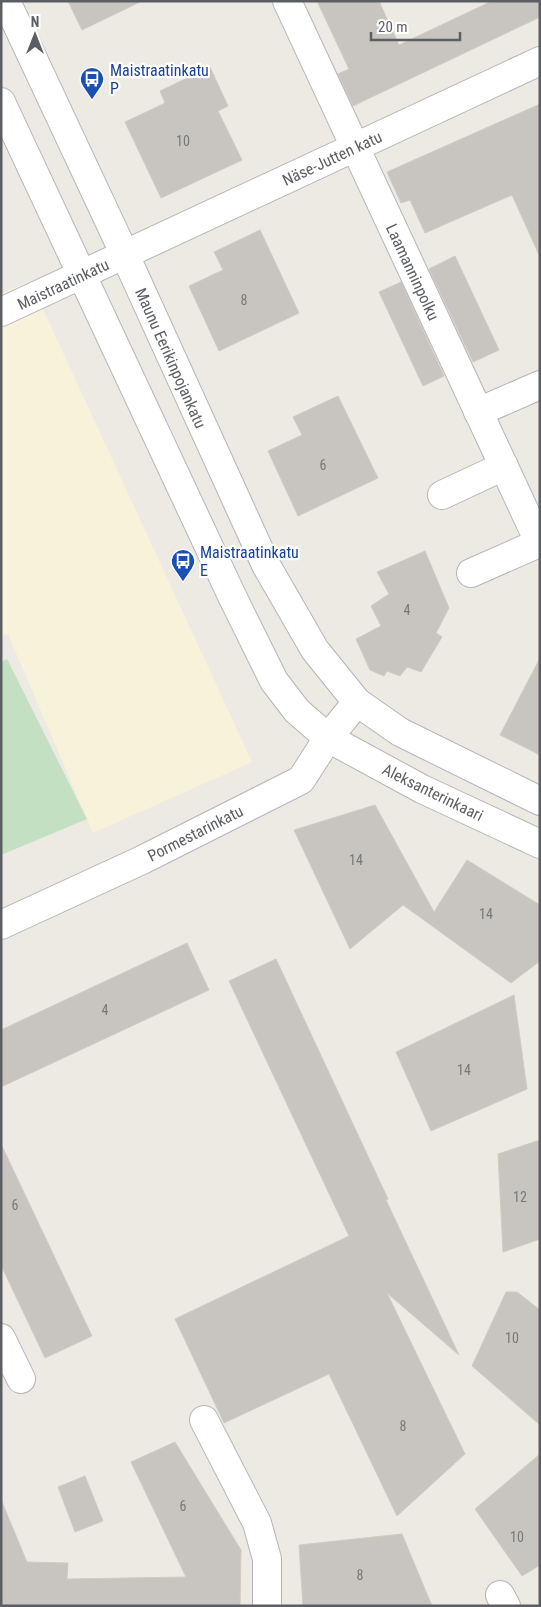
<svg xmlns="http://www.w3.org/2000/svg" width="541" height="1607" font-family="'Roboto Condensed',sans-serif">
  <style>
    .commercial { fill: #f9f2db }
    .green { fill: #c3e1c2 }
    .building { fill: #c8c5c0; stroke: #d0ccc2 }
    .lines { fill: none; stroke-linecap: round; stroke-linejoin: round }
    .minor-casing { stroke: #b4b5b9; stroke-width: 30 }
    .minor { stroke: #fff; stroke-width: 28 }
    .labels { text-anchor: middle; stroke-width: 4.5; stroke-linejoin: round; paint-order: stroke }
    .number-label { font-size: 14px; fill: #76787a }
    .transit-label { font-size: 16px; fill: #164399; stroke: #fff; text-anchor: start }
    .street-label { font-size: 16px; fill: #5b5e62; stroke: #fff }
  </style>
  <rect width="100%" height="100%" fill="#eceae3"/>
  <polygon class="commercial" points="30,281 252,762 93,833 8,634 1,637 1,294"/>
  <polygon class="green" points="7,659 87,819 1,855 1,662"/>
  <g class="building">
    <polygon points="68,1 142,1 82,30"/>
    <polygon points="317,1 379,1 399,45 492,1 540,1 540,17 353,106 338,74 349,69"/>
    <polygon points="210,67 228,106 218,111 242,160 161,198 125,122 165,103 160,91"/>
    <polygon points="540,104 540,257 512,195 425,233 410,200 401,203 387,172"/>
    <polygon points="260,230 299,313 219,351 189,286 223,270 214,252"/>
    <polygon points="455,256 499,350 473,362 429,269"/>
    <polygon points="401,282 444,376 423,386 379,292"/>
    <polygon points="338,396 378,478 298,516 268,451 302,435 293,417"/>
    <polygon points="425,551 449,608 436,633 442,637 421,672 407,667 400,676 387,671 384,676 370,670 356,639 381,626 371,606 389,594 377,572"/>
    <polygon points="540,658 540,755 500,735"/>
    <polygon points="375,805 434,912 467,860 540,905 540,961 511,983 403,905 350,949 294,830"/>
    <polygon points="187,943 209,990 1,1087 1,1030"/>
    <polygon points="276,959 388,1199 386,1200 459,1355 387,1293 465,1454 397,1516 329,1374 224,1423 175,1319 349,1236 229,981"/>
    <polygon points="514,995 527,1089 431,1131 396,1052"/>
    <polygon points="540,1140 540,1239 503,1252 498,1154"/>
    <polygon points="1,1144 92,1336 45,1358 1,1265"/>
    <polygon points="506,1292 517,1292 540,1310 540,1425 472,1366"/>
    <polygon points="175,1442 241,1550 240,1606 1,1606 2,1502 27,1562 68,1563 67,1579 186,1577 131,1462"/>
    <polygon points="540,1454 540,1565 522,1576 475,1509"/>
    <polygon points="85,1476 103,1521 75,1532 58,1487"/>
    <polygon points="402,1534 432,1606 303,1606 299,1545"/>
  </g>
  <g class="lines">
    <g class="minor-casing">
      <g id="minor">
        <polyline points="6,1 125,255 266,565 315,650 357,702 400,732 540,801"/>
        <polyline points="287,1 540,544"/>
        <polyline points="1,102 232,596 274,681 297,711 328,738 422,789 540,844"/>
        <polyline points="1,312 540,61"/>
        <polyline points="478,412 540,385"/>
        <polyline points="442,495 504,466"/>
        <polyline points="471,573 539,543"/>
        <polyline points="1,925 142,860 301,780 328,738 357,702"/>
        <polyline points="1,1338 21,1379"/>
        <polyline points="204,1420 257,1523 267,1559 267,1606"/>
        <polyline points="500,1595 506,1606"/>
      </g>
    </g>
    <use href="#minor" class="minor"/>
  </g>
  <defs>
    <g id="bus-pin" transform="scale(1.25)"><path d="M0 17L-7.5 6A9.5 9.5 0 1 1 7.5 6Z" fill="#1a4fb4" stroke="#fff"/><path d="M-5-6H5V4H4V6H2V4H-2V6H-4V4H-5ZM-3.5-4V0h7V-4ZM-3.5 1.2v1.5H-2V1.2ZM2 1.2v1.5H3.5V1.2Z" fill="#fff"/></g>
  </defs>
  <g fill-rule="evenodd">
    <use href="#bus-pin" x="92" y="79"/>
    <use href="#bus-pin" x="183" y="561"/>
  </g>
  <g class="labels">
    <g class="number-label">
      <text x="183" y="146">10</text>
      <text x="244" y="305">8</text>
      <text x="323" y="470">6</text>
      <text x="407" y="615">4</text>
      <text x="356" y="865">14</text>
      <text x="486" y="919">14</text>
      <text x="105" y="1015">4</text>
      <text x="464" y="1075">14</text>
      <text x="520" y="1202">12</text>
      <text x="15" y="1210">6</text>
      <text x="512" y="1343">10</text>
      <text x="403" y="1431">8</text>
      <text x="183" y="1511">6</text>
      <text x="517" y="1542">10</text>
      <text x="360" y="1580">8</text>
    </g>
    <g class="transit-label">
      <text x="110" y="76">Maistraatinkatu<tspan x="110" dy="18">P</tspan></text>
      <text x="200" y="558">Maistraatinkatu<tspan x="200" dy="18">E</tspan></text>
    </g>
    <g class="street-label">
      <text transform="translate(332 158) rotate(-25)" y="6">Näse-Jutten katu</text>
      <text transform="translate(413 272) rotate(65)" y="6">Laamanninpolku</text>
      <text transform="translate(63 284) rotate(-25)" y="6">Maistraatinkatu</text>
      <text transform="translate(171 358) rotate(66)" y="6">Maunu Eerikinpojankatu</text>
      <text transform="translate(433 792) rotate(26)" y="6">Aleksanterinkaari</text>
      <text transform="translate(195 833) rotate(-27)" y="6">Pormestarinkatu</text>
    </g>
  </g>
  <rect width="541" height="1607" fill="none" stroke="#5b5e62" stroke-width="5"/>
  <g transform="translate(35 35)" stroke="#ffffff" stroke-width="4" paint-order="stroke">
  <path d="M0-4L9 19L0 12L-9 19Z" fill="#5b5e62"/>
  <text y="-8" font-size="14" font-weight="bold" text-anchor="middle" fill="#5b5e62">N</text>
  </g>
  <path d="M371 32v8h89v-8" fill="none" stroke="#5b5e62" stroke-width="2.5"/>
  <text x="378" y="32" font-size="15" fill="#5b5e62" stroke="#ffffff" stroke-width="4" paint-order="stroke">20 m</text>
</svg>
